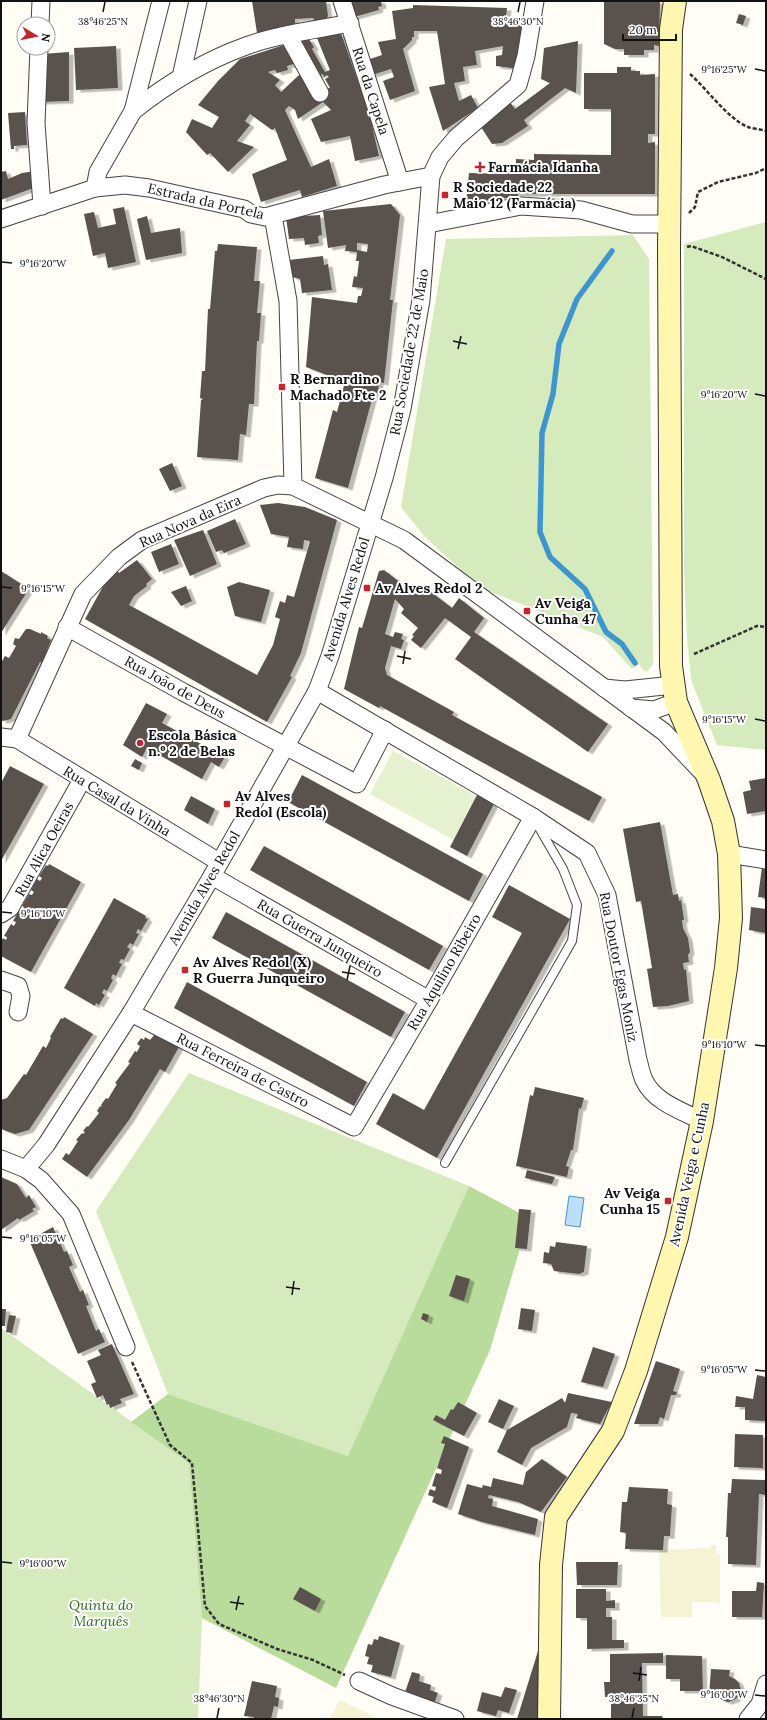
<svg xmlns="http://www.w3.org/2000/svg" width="767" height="1720" font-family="Lora,serif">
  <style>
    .farmland { fill: #f6f3d4 }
    .green { fill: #d5ebbd }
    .forest { fill: #b9dc9c }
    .pitch { fill: #e6f2cf }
    .water { fill: #b9e0f7; stroke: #3f96cf }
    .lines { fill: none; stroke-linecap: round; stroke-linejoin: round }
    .stream { stroke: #3f96cf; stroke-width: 5.5 }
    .building { fill: #5a524d; fill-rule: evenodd; filter: url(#shadow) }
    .lane-casing { stroke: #444; stroke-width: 10 }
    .street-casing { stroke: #444; stroke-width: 19 }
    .secondary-casing { stroke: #333; stroke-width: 24 }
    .path { stroke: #333; stroke-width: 2.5; stroke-dasharray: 4 2; stroke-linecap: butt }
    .lane { stroke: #fff; stroke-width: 8 }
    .street { stroke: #fff; stroke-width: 17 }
    .secondary { stroke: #fff6b0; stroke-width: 22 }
    .ticks { fill: none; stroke: #111; stroke-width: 1.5 }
    .poi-dot { fill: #c4262e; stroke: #fff; stroke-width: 1.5 }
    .labels { text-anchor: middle; stroke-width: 4; stroke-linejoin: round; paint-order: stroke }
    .street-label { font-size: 14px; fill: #111; stroke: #fff }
    .poi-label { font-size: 14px; font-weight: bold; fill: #111; stroke: #fff; text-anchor: start }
    .park-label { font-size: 14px; font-style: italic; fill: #2f6b1f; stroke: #fff }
    .ticks-label { font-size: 10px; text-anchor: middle; fill: #111; stroke: #fff; stroke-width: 4; stroke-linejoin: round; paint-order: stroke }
  </style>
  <defs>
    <filter id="shadow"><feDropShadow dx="4.5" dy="2.5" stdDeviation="0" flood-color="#0004"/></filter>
  </defs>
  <rect width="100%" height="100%" fill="#fffdf5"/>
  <g class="farmland">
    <polygon points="711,1545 716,1545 716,1554 720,1554 720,1604 718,1602 692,1602 692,1617 661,1617 659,1550 711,1548"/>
    <polygon points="340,1700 379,1719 329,1719"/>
  </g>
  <g class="green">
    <polygon points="766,222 766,750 717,745 691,680 687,637 684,572 684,244"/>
    <polygon points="633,235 649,259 653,656 653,664 647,672 643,670 639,664 632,669 603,637 479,587 424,536 401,507 446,239"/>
    <polygon points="189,1073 469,1186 348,1456 168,1394 96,1211"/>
    <polygon points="1,1328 189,1463 202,1618 198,1719 1,1719"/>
  </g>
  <polygon class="forest" points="469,1186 529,1218 490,1350 336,1688 202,1618 189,1463 131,1422 168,1394 348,1456"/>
  <polygon class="pitch" points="393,751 478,797 454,840 370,794"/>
  <polygon class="water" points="569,1196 584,1198 580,1227 565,1225"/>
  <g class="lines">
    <polyline class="stream" points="612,251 577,299 559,344 553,394 542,433 540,532 550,557 585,589 606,632 622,644 635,663"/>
  </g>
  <g class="building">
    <polygon points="252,1 326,1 328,16 324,23 317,23 313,18 295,19 295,30 257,33"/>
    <polygon points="349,1 381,1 382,6 378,7 379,10 354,17"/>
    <polygon points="604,1 660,1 659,46 654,45 654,50 644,50 644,55 624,55 624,49 615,49 604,44"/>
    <polygon points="413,5 507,8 506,17 526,19 519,69 496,66 496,56 502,55 503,46 475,51 477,65 463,67 465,81 454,83 459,101 471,95 478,108 443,131 429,87 445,84 437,31 414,31 414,37 412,37 412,40 403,49 415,91 390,100 383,81 394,77 391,69 372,75 367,60 382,55 378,42 396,39 392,11 413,8"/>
    <polygon points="739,14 746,16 743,25 736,23"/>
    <polygon points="341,33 369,113 379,156 355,161 350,136 321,142 311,119 331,110 323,102 298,119 295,110 289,106 285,110 311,167 329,159 337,186 302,197 300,190 261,202 252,174 287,160 275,128 272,130 250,114 245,121 250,125 237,141 254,147 228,172 210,153 207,155 186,132 192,119 212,128 219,117 198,105 218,81 240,59 284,45 297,63 287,66 288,70 277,73 275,70 268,72 280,80 275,85 281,92 299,75 320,98 322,89 330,88 325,79 329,77 327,75 324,77 323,74 315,77 296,42 309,39 314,47 312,49 325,72 330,70 317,38"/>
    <polygon points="578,41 576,93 565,88 524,120 528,126 502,143 492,144 479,124 510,102 515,109 550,83 541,79 544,48"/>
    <polygon points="116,46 118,88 76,90 74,48"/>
    <polygon points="69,52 69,101 40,102 42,54"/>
    <polygon points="617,67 631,67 631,71 640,71 640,75 655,74 655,134 648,134 648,143 655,142 655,194 518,194 518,198 500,198 500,201 487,200 486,204 466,204 469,173 507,174 507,170 516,168 516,159 534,160 534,154 611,155 611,109 584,109 584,73 617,73"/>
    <polygon points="25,112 27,145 14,146 14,149 11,149 8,113"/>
    <polygon points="6,171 8,179 22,173 35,171 36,187 1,200 1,172"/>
    <path d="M391,204L400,215L390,300H393L384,383L379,382L378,393L374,392L348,488L315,478L333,410L337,412L345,382L306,367L307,355L312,297L357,303L358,296H361L363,288L352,287L354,276L357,277L359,261H356L357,252L345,251L346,245L328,248L323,211ZM357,243L368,244L367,252L357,250Z"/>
    <polygon points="124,207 136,262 108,268 105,253 93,256 84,214 94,212 98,228 116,224 113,209"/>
    <polygon points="320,215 322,235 318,236 319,243 305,245 304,238 289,239 286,217"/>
    <polygon points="147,216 151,233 180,228 182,253 146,260 137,219"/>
    <polygon points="218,244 257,247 254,281 260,281 257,313 261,313 259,341 257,341 254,404 249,404 246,435 240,434 238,460 197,457 201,400 203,399 200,398 202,371 205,371 208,309 210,309 215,251 217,251"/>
    <polygon points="323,256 324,265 328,264 332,290 302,293 300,279 292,277 289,260"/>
    <polygon points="172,463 182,486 170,491 159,469"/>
    <polygon points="278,503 305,507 337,520 301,653 290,676 292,677 267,722 85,619 106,581 117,570 119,573 137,560 152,579 146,584 147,586 134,596 129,605 257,675 273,645 280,619 275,617 280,601 285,603 287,595 294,597 310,541 304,540 303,549 287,547 289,537 271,534 260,505"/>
    <polygon points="235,519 246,544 224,553 222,550 216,552 207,531"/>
    <polygon points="203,530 217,564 190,576 174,540"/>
    <polygon points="171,544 179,564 159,572 151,552"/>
    <polygon points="384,570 415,594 422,585 452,608 459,598 484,618 474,632 608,724 588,752 455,659 471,637 445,618 421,648 411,640 414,636 412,635 418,628 401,613 404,609 395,599 385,634 393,637 395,632 403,634 401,639 404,640 401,649 391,646 385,668 387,675 454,712 452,715 602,797 589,821 380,706 379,708 344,689 359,627 362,628 379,571"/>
    <polygon points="1,571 29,589 1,633"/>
    <polygon points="239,582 270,590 261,622 235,616 227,587"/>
    <polygon points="186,586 192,601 181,606 171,592"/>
    <polygon points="26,629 30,629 41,634 41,632 48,636 47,638 51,640 42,663 40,662 11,719 3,721 1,720 1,663 5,656 9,658 16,646 13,644 15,638 19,639"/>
    <polygon points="146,703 167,714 162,723 225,757 219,767 211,762 202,779 147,748 142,757 123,745"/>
    <polygon points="135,759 142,763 139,770 131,766"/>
    <polygon points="10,766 44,784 1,861 1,783"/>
    <polygon points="302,775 483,874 469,901 288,802"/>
    <polygon points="766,778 766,811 747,814 743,792 751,790 749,781"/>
    <polygon points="478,793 495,802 467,856 450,847"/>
    <polygon points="191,796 215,809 208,824 184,810"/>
    <polygon points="660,822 673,895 678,894 679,901 681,900 684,920 682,920 683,928 688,938 690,952 688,955 689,962 683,963 684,970 686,969 689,1001 668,1006 653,1007 647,969 652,968 641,901 636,902 623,829"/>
    <polygon points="264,846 443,946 429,970 250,870"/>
    <polygon points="49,864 81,882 31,972 1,956 1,942 3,938 6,940 7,937 4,936 11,924 14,926 16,922 13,921 20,909 22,910 24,907 22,906 29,894 32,895 34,892 31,890 37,879 40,881 42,878 39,876 46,865 48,866"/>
    <polygon points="762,867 766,868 766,898 758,897"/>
    <polygon points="509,885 570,919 437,1158 376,1124 393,1093 424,1110 465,1036 522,933 492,917"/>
    <polygon points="114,898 146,916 145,918 148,919 141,931 138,929 136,933 139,934 133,945 130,943 127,947 130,949 124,960 121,959 119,963 122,964 116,976 113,974 111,978 113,980 107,991 104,989 102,993 105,995 99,1005 96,1003 95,1006 64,988"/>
    <polygon points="751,907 766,909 766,933 749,930"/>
    <polygon points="226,912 405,1012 391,1037 212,938"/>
    <polygon points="187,982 367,1082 354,1106 174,1008"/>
    <polygon points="64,1017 93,1034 29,1130 15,1134 1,1129 1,1100 7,1098 24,1074 26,1075 43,1046 46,1048 51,1038 50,1037 61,1018 63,1019"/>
    <polygon points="155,1034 179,1047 165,1072 160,1069 129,1120 87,1177 62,1159 66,1153 69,1155 78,1141 76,1140 82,1133 83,1134 85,1132 83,1131 87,1126 88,1127 99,1113 97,1111 100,1106 102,1107 101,1105 106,1098 108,1099 117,1084 115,1083 130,1063 128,1062 135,1051 137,1052 140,1046 137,1044 141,1038 144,1040 145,1037 150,1040"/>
    <polygon points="535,1087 584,1098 581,1109 579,1108 573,1150 571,1150 566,1166 569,1167 567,1177 516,1166 530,1095 533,1096"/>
    <polygon points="527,1170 555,1177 552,1184 525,1178"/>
    <polygon points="1,1177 17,1184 26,1198 29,1195 36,1207 32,1209 34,1211 19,1220 18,1218 1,1230"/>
    <polygon points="519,1209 531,1210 527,1249 515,1248"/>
    <polygon points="53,1227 64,1252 67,1251 73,1265 69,1267 80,1292 83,1290 89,1305 86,1306 96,1331 99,1329 105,1342 78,1354 29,1240"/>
    <polygon points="556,1242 587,1246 584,1272 579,1274 554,1271 551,1264 543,1263 544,1252 549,1253 550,1246 555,1247"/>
    <polygon points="456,1275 470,1279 464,1301 449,1296"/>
    <polygon points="521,1308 535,1310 532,1331 518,1329"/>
    <polygon points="1,1309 6,1309 5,1326 1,1326"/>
    <polygon points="423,1313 429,1315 427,1322 421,1319"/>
    <polygon points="9,1315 16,1316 12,1333 6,1332"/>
    <polygon points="112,1344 134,1394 120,1399 122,1403 110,1408 109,1404 107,1405 103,1395 97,1398 91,1384 96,1382 87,1361 101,1355 98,1350"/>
    <polygon points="593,1347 615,1354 603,1387 581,1382"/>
    <polygon points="656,1361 680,1369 673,1391 677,1392 676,1395 671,1395 664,1419 660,1417 658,1424 634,1424"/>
    <polygon points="757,1375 766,1377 766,1421 745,1420 745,1407 735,1407 736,1396 753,1399"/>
    <polygon points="568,1393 612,1402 600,1424 576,1418 578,1414 571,1413 567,1427 531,1448 522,1465 497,1452 507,1430 562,1398 565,1403"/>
    <polygon points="499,1399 514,1406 503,1429 488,1422"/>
    <polygon points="458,1402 477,1413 464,1436 433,1420 436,1415 445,1420 451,1409 453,1410"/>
    <polygon points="735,1434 763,1435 763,1468 734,1467"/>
    <polygon points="444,1436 469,1447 447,1508 432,1502 434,1497 428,1495 430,1489 435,1491 436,1487 432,1486 436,1473 441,1474 442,1470 437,1468 445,1444 441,1443"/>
    <polygon points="542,1459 567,1477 541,1512 518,1502 489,1495 488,1498 493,1499 492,1506 538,1519 535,1535 482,1522 458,1514 467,1484 482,1488 483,1485 491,1487 493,1478 523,1485 526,1472"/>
    <polygon points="732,1479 766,1480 766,1495 759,1494 756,1565 728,1564 728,1537 726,1537 728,1493 731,1493"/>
    <polygon points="629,1487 668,1489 667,1504 672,1505 670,1536 664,1536 663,1550 625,1549 626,1533 620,1532 622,1502 627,1502"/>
    <polygon points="576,1562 618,1562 617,1585 577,1585"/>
    <polygon points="757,1582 764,1583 762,1617 732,1617 732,1591 756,1591"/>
    <polygon points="300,1587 321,1599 315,1611 293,1599"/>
    <polygon points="576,1589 606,1589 606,1601 615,1600 615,1608 606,1608 606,1617 612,1617 612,1640 624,1640 624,1648 587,1649 587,1618 576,1618"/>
    <polygon points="379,1636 400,1643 391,1677 371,1672 373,1665 367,1664 369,1657 365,1656 368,1644 372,1645 374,1639 378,1640"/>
    <polygon points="538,1651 547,1654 543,1719 517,1719"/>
    <polygon points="663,1653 663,1663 642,1663 643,1716 662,1716 663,1719 611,1719 611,1697 605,1697 604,1682 610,1682 610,1654"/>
    <polygon points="666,1655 702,1656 703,1691 680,1691 680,1679 666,1679"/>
    <polygon points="711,1669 730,1670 729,1676 735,1679 739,1683 741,1690 739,1696 734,1700 728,1702 722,1700 717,1696 709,1695"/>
    <polygon points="412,1672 420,1674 419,1681 431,1685 430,1690 438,1693 434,1704 404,1695"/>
    <polygon points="252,1681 277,1686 275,1697 279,1698 278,1707 274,1706 271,1719 253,1719 254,1717 244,1716"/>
    <polygon points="505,1687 517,1690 509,1713 498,1710 496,1716 477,1711 482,1692 501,1697"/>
  </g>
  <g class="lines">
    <g class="lane-casing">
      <polyline id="lane" points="445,1163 572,941 577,905 563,869 537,824"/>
    </g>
    <g class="street-casing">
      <g id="street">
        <polyline points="342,1 400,182"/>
        <polyline points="40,24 41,1"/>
        <polyline points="288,35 320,93"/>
        <polyline points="39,48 36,123 42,206"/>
        <polyline points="181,77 198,1"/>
        <path d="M133,111C167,84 204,61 246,46C279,34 315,30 350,23"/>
        <polyline points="95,188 98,172 133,111 161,1"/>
        <polyline points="273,216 288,301 293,486"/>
        <polyline points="1,219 95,188 125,185 149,188 244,209 251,214 265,217 384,185 431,176"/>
        <polyline points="428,224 521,206 581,210 632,224 669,224"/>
        <polyline points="67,627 183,692 357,784 385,730"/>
        <polyline points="604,688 625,690 674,685"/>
        <path d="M317,691L533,817L587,853L607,895L638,1060C640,1066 641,1074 644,1080C654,1102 682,1111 702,1121"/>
        <polyline points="631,708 654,710 676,702"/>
        <polyline points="1,737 17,739 219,862"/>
        <polyline points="17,739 83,594 119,557 142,540 264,488 278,485 293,486 404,540 664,732 702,772"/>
        <polyline points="729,854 766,860"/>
        <polyline points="212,876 429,1000"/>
        <polyline points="1,914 10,908 82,780"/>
        <polyline points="1,980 18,986 21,996 18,1012"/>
        <polyline points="131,1013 354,1127 429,1000 533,817"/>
        <polyline points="1,1159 26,1169 41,1180 71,1214 126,1347"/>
        <polyline points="26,1169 46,1145 131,1013 212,876 317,691 330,656 384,478 402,409 421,300 431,176 440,157 456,138 518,85 526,56 535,1"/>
        <polyline points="359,1681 392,1696 455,1719"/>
        <polyline points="748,1719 760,1704 766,1684"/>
      </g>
    </g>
    <g class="secondary-casing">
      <polyline id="secondary" points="549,1719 551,1565 556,1517 613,1431 636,1371 677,1237 702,1121 726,968 731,918 729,854 723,821 709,780 676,702 671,666 669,249 671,29 675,1"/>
    </g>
    <g class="path">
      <path d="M690,74C707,89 728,119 748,127C753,129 760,129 766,131"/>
      <polyline points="689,213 695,207 698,192 718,182 756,173 766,168"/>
      <polyline points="687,247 691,246 722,257 766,279"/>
      <polyline points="694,654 757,626 766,627"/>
      <polyline points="132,1362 170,1445 192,1463 205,1606 219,1624 277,1649 313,1660 345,1675"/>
    </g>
    <use href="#lane" class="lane"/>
    <use href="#street" class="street"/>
    <use href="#secondary" class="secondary"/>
  </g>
  <path class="ticks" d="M103,12L105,2M518,12L520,2M755,69L765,71M2,262L12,263M453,341L467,344M458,349L461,336M755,394L765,396M2,587L12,588M397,656L411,659M403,664L405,651M755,719L765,721M2,912L12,913M342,972L355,974M347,980L350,966M755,1045L765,1046M2,1237L12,1238M286,1287L300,1289M292,1295L294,1281M755,1370L765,1371M2,1562L12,1563M230,1602L244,1604M236,1610L239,1596M633,1673L647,1675M639,1681L641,1667M755,1695L765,1696M217,1718L219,1708M632,1718L634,1708"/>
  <g class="poi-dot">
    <path d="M478 161h4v4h4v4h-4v4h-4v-4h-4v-4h4z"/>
    <rect x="441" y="191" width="8" height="8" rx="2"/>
    <rect x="278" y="383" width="8" height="8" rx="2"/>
    <rect x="363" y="584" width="8" height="8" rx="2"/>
    <rect x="523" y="607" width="8" height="8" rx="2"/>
    <circle cx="140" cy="743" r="4"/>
    <rect x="223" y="800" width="8" height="8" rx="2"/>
    <rect x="181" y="966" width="8" height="8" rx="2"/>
    <rect x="664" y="1197" width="8" height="8" rx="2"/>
  </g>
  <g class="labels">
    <g class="street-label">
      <text transform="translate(371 91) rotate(72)" y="5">Rua da Capela</text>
      <text transform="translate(206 201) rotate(13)" y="5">Estrada da Portela</text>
      <text transform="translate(409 352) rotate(-80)" y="5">Rua Sociedade 22 de Maio</text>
      <text transform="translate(190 521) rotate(-24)" y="5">Rua Nova da Eira</text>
      <text transform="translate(346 599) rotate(-73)" y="5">Avenida Alves Redol</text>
      <text transform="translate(175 687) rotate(29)" y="5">Rua João de Deus</text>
      <text transform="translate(117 801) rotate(31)" y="5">Rua Casal da Vinha</text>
      <text transform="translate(44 849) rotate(-61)" y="5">Rua Alica Oeiras</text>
      <text transform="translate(204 888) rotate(-60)" y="5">Avenida Alves Redol</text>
      <text transform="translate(320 938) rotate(30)" y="5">Rua Guerra Junqueiro</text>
      <text transform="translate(619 967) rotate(79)" y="5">Rua Doutor Egas Moniz</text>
      <text transform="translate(444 972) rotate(-60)" y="5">Rua Aquilino Ribeiro</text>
      <text transform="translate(243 1070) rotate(27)" y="5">Rua Ferreira de Castro</text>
      <text transform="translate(689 1174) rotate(-78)" y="5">Avenida Veiga e Cunha</text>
    </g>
    <g class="poi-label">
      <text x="488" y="172">Farmácia Idanha</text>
      <text x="453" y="192">R Sociedade 22<tspan x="453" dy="16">Maio 12 (Farmácia)</tspan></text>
      <text x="290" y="384">R Bernardino<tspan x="290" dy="16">Machado Fte 2</tspan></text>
      <text x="375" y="593">Av Alves Redol 2</text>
      <text x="535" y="608">Av Veiga<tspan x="535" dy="16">Cunha 47</tspan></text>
      <text x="148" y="740">Escola Básica<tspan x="148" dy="16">n.º 2 de Belas</tspan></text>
      <text x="235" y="801">Av Alves<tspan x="235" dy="16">Redol (Escola)</tspan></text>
      <text x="193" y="967">Av Alves Redol (X)<tspan x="193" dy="16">R Guerra Junqueiro</tspan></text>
      <text x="660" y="1198" text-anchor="end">Av Veiga<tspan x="660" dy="16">Cunha 15</tspan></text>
    </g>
    <g class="park-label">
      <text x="101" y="1610">Quinta do<tspan x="101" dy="16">Marquês</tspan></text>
    </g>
  </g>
  <g class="ticks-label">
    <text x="518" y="25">38°46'30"N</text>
    <text x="103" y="25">38°46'25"N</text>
    <text x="724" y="73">9°16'25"W</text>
    <text x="43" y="267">9°16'20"W</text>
    <text x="724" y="398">9°16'20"W</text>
    <text x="43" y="592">9°16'15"W</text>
    <text x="724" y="723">9°16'15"W</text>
    <text x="43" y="917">9°16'10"W</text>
    <text x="724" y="1048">9°16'10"W</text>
    <text x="43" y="1242">9°16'05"W</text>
    <text x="724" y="1373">9°16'05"W</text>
    <text x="43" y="1567">9°16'00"W</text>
    <text x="724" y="1698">9°16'00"W</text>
    <text x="219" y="1702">38°46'30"N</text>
    <text x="634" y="1702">38°46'35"N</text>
  </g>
  <rect width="767" height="1720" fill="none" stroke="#111111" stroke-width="4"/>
  <g transform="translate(36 36) rotate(100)"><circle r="19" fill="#ffffff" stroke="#a0a0a0"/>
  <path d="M0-3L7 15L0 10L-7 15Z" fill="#c4262e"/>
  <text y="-6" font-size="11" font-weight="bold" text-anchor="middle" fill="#111111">N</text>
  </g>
  <path d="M623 34v6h53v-6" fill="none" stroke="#111111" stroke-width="2"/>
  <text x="629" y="34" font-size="12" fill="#111111" stroke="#ffffff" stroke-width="3" paint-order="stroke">20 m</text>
</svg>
